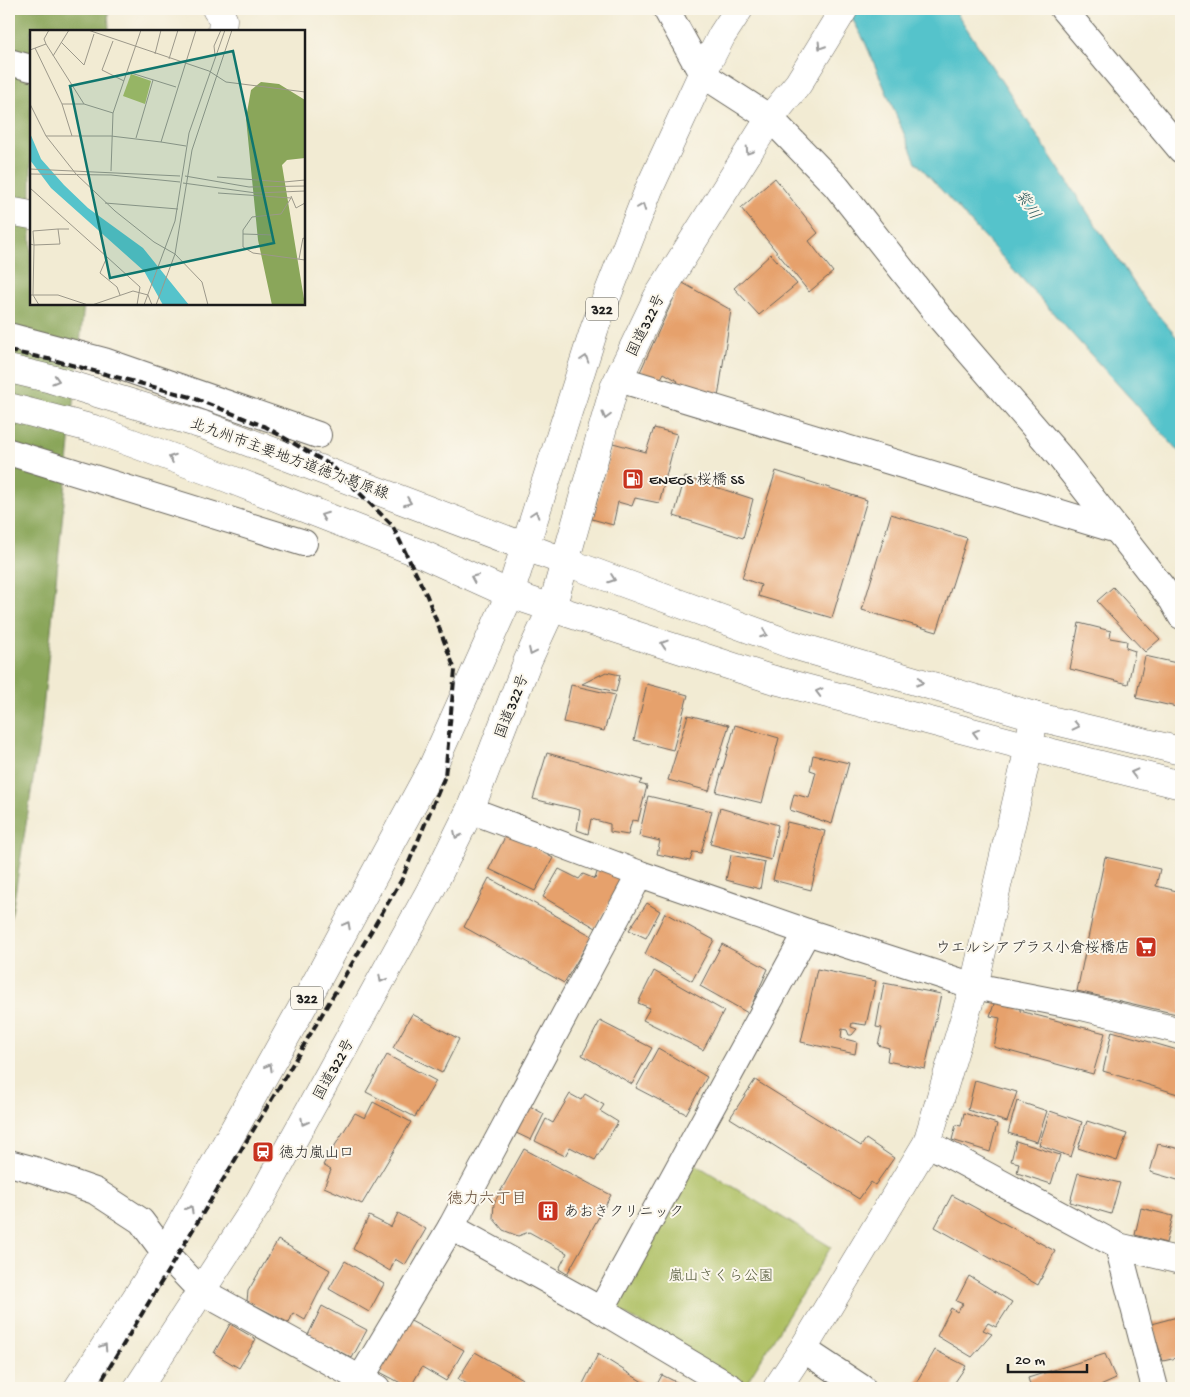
<svg xmlns="http://www.w3.org/2000/svg" width="1190" height="1397" font-family="'Gochi Hand','Klee One',sans-serif">
  <style>
    .green { fill: #aec064; stroke: #656e40 }
    .forest { fill: #8aa65a; stroke: #53613b }
    .water { fill: #55c3cb; stroke: #387074 }
    .building { fill: #e6a16c }
    .lines { fill: none; stroke-linecap: round; stroke-linejoin: round }
    .street-casing { stroke: #67645c; stroke-width: 28 }
    .secondary-casing { stroke: #67645c; stroke-width: 29 }
    .primary-casing { stroke: #67645c; stroke-width: 29 }
    .highway-casing { stroke: #67645c; stroke-width: 29 }
    .street { stroke: #fff; stroke-width: 26 }
    .secondary { stroke: #fff; stroke-width: 28 }
    .primary { stroke: #fff; stroke-width: 28 }
    .highway { stroke: #fff; stroke-width: 28 }
    .rail { stroke: #1c1c1c; stroke-width: 4; stroke-dasharray: 8 4; stroke-linecap: butt }
    .oneway { stroke: #999 }
    .labels { text-anchor: middle; stroke-width: 4; stroke-linejoin: round; paint-order: stroke }
    .shield { fill: #fbf7ec; stroke: #5f5e5a; stroke-width: 1 }
    .shield-label { font-size: 14px; font-weight: bold; fill: #1c1c1c }
    .street-label { font-size: 15px; fill: #1c1c1c; stroke: #fbf7ec }
    .poi-label { font-size: 15px; fill: #1c1c1c; stroke: #fbf7ec; text-anchor: start }
    .park-label { font-size: 15px; fill: #4f5535; stroke: #fbf7ec }
    .water-label { font-size: 16px; font-style: italic; fill: #335f62; stroke: #fbf7ec }
    .neighbourhood-label { font-size: 16px; fill: #634b38; stroke: #fbf7ec }
    .inset-road { fill: none; stroke: #9c988a; stroke-width: 1 }
    .view { fill: #0f766e; fill-opacity: 0.15; stroke: #0f766e; stroke-width: 2.5 }
    .inset-edge { fill: none; stroke: #1c1c1c; stroke-width: 2.5 }
  </style>
  <rect width="100%" height="100%" fill="#fbf7ec"/>
  <filter id="ink" filterUnits="userSpaceOnUse"><feTurbulence type="fractalNoise" baseFrequency=".02" numOctaves="2"/><feDisplacementMap in="SourceGraphic" scale="10" xChannelSelector="R" yChannelSelector="G"/><feConvolveMatrix kernelMatrix="1 2 1 2 8 2 1 2 1" color-interpolation-filters="sRGB"/></filter>
  <filter id="wash" filterUnits="userSpaceOnUse"><feTurbulence type="fractalNoise" baseFrequency=".0096" numOctaves="4" result="noise"/><feDisplacementMap in="SourceGraphic" scale="20" xChannelSelector="R" yChannelSelector="G"/><feGaussianBlur stdDeviation="1.12" result="paint"/><feColorMatrix in="noise" values="0 0 0 0 0 0 0 0 0 0 0 0 0 0 0 0 0 1.4 0 .05"/><feComposite in="paint" operator="in"/></filter>
  <g filter="url(#wash)">
    <rect width="100%" height="100%" fill="#f2ebd3"/>
    <polygon class="green" points="692,1162 831,1247 745,1385 615,1308"/>
    <polygon class="forest" points="9,9 108,9 109,31 31,31 31,304 84,304 41,730 12,913 9,921"/>
    <polygon class="water" points="847,9 954,9 1145,300 1181,342 1181,454 916,162 865,42"/>
    <g id="blocks">
      <g class="building">
        <polygon points="775,178 818,233 809,241 833,272 809,292 741,208"/>
        <polygon points="771,254 797,284 759,315 734,288"/>
        <polygon points="681,282 731,310 718,398 675,386 678,381 664,373 660,380 640,372"/>
        <polygon points="654,428 677,434 659,503 635,498 632,506 618,502 613,525 592,519 613,443 646,452"/>
        <polygon points="776,471 867,500 832,618 758,596 761,585 742,578"/>
        <polygon points="685,477 753,499 743,538 674,516"/>
        <polygon points="891,514 967,538 937,632 862,610"/>
        <polygon points="1113,587 1160,639 1145,652 1097,601"/>
        <polygon points="1079,623 1111,631 1110,638 1127,641 1126,648 1135,651 1128,684 1070,669"/>
        <polygon points="1145,656 1181,664 1181,708 1136,698"/>
        <polygon points="606,672 620,675 616,692 582,684"/>
        <polygon points="647,684 688,695 673,750 634,740"/>
        <polygon points="571,685 615,695 604,731 563,722"/>
        <polygon points="688,715 729,725 709,791 668,780"/>
        <polygon points="735,725 779,738 762,803 716,792"/>
        <polygon points="547,753 642,780 639,784 647,786 638,821 632,820 628,835 610,832 610,824 591,819 588,834 577,830 580,810 533,799"/>
        <polygon points="813,755 849,763 832,824 790,810 794,794 809,798 816,772 810,770"/>
        <polygon points="648,796 712,811 701,853 693,852 690,861 657,854 660,841 639,836"/>
        <polygon points="720,808 778,825 771,860 710,844"/>
        <polygon points="787,822 825,831 811,890 773,880"/>
        <polygon points="507,833 553,858 535,891 489,869"/>
        <polygon points="731,855 765,862 760,889 726,880"/>
        <polygon points="1105,857 1160,869 1156,886 1181,892 1181,1015 1077,991"/>
        <polygon points="599,866 623,878 596,928 543,897 559,869 579,879 583,874 595,879"/>
        <polygon points="489,878 592,936 564,983 464,927"/>
        <polygon points="647,903 660,911 646,938 629,930"/>
        <polygon points="665,913 714,940 692,981 645,954"/>
        <polygon points="722,944 768,969 748,1013 700,986"/>
        <polygon points="817,969 876,981 866,1025 852,1023 851,1027 857,1029 852,1035 849,1035 847,1030 842,1029 841,1038 857,1042 855,1054 801,1042"/>
        <polygon points="654,971 724,1011 703,1050 643,1020 650,1008 638,1003"/>
        <polygon points="884,983 941,994 925,1069 887,1061 889,1048 878,1045 882,1028 876,1027"/>
        <polygon points="996,998 1020,1005 1020,1011 1105,1033 1093,1074 994,1047 1000,1018 990,1016"/>
        <polygon points="412,1014 459,1039 442,1073 393,1048"/>
        <polygon points="600,1021 652,1048 632,1084 582,1055"/>
        <polygon points="1112,1031 1181,1051 1181,1095 1103,1071"/>
        <polygon points="658,1048 707,1077 686,1114 636,1088"/>
        <polygon points="387,1055 436,1081 415,1117 366,1092"/>
        <polygon points="755,1080 861,1146 866,1139 894,1158 875,1185 871,1182 859,1199 730,1118"/>
        <polygon points="975,1080 1017,1092 1007,1122 968,1110"/>
        <polygon points="570,1094 581,1100 585,1094 604,1105 600,1111 618,1122 595,1160 570,1147 565,1156 535,1141 546,1119 553,1123"/>
        <polygon points="1017,1101 1047,1111 1037,1142 1008,1133"/>
        <polygon points="373,1102 411,1122 362,1204 324,1187 331,1170 323,1165 355,1113 365,1118"/>
        <polygon points="528,1105 544,1114 531,1140 512,1131"/>
        <polygon points="1050,1111 1082,1122 1071,1157 1039,1145"/>
        <polygon points="964,1113 997,1124 990,1152 952,1140 956,1125 961,1126"/>
        <polygon points="1087,1121 1127,1134 1117,1161 1078,1148"/>
        <polygon points="1016,1141 1060,1155 1051,1184 1017,1173 1019,1163 1011,1161"/>
        <polygon points="1158,1144 1181,1149 1181,1181 1150,1172"/>
        <polygon points="524,1149 611,1195 567,1274 559,1269 567,1253 529,1232 518,1236 503,1230 493,1218 494,1203"/>
        <polygon points="1078,1173 1120,1183 1111,1214 1070,1202"/>
        <polygon points="952,1195 1055,1251 1038,1285 935,1227"/>
        <polygon points="1141,1208 1173,1216 1166,1243 1135,1235"/>
        <polygon points="398,1213 426,1229 405,1265 395,1259 390,1271 353,1249 369,1216 391,1227"/>
        <polygon points="278,1240 330,1270 305,1320 293,1313 289,1323 247,1301 248,1291"/>
        <polygon points="345,1261 384,1284 369,1312 329,1289"/>
        <polygon points="969,1276 1012,1302 996,1327 988,1323 983,1330 992,1334 972,1357 937,1336 951,1308 957,1312 963,1304 956,1301"/>
        <polygon points="322,1306 367,1330 352,1358 308,1335"/>
        <polygon points="1181,1316 1181,1357 1163,1361 1151,1324"/>
        <polygon points="409,1320 464,1350 446,1381 422,1367 410,1388 378,1371"/>
        <polygon points="230,1324 256,1339 239,1368 214,1353"/>
        <polygon points="935,1350 966,1366 951,1388 913,1388"/>
        <polygon points="475,1352 524,1380 519,1388 475,1388 458,1379"/>
        <polygon points="598,1354 649,1386 648,1388 581,1388"/>
        <polygon points="1105,1354 1116,1379 1096,1388 1031,1388 1028,1378"/>
        <polygon points="662,1375 688,1388 655,1388"/>
      </g>
    </g>
  </g>
  <g filter="url(#ink)">
    <use href="#blocks" fill-opacity="0" stroke="#67645c" stroke-width="1"/>
    <g class="lines">
      <g class="street-casing">
        <g id="street">
          <polyline points="666,9 702,74 770,118 836,186 941,319 1059,456 1172,600 1181,616"/>
          <polyline points="1063,9 1181,150"/>
          <polyline points="9,62 31,68"/>
          <polyline points="9,336 104,361 318,435"/>
          <polyline points="619,379 1117,530"/>
          <polyline points="9,452 304,543"/>
          <polyline points="640,874 807,932 974,986 1082,1007 1181,1031"/>
          <polyline points="927,1143 1118,1246 1155,1388"/>
          <polyline points="9,1163 35,1170 95,1191 141,1221 165,1253 201,1291 377,1388"/>
          <polyline points="451,1227 601,1310 732,1388"/>
          <polyline points="1118,1246 1181,1261"/>
          <polyline points="601,1310 807,932"/>
          <polyline points="803,1349 862,1388"/>
          <polyline points="355,1388 451,1227 640,874 470,810"/>
        </g>
      </g>
      <g class="secondary-casing">
        <g id="secondary">
          <polyline points="216,9 223,19 222,31"/>
          <polyline points="9,211 31,215"/>
          <polyline points="566,562 790,644 1034,716 1181,751"/>
          <polyline points="552,608 771,679 1029,747 1181,785"/>
          <polyline points="777,1388 803,1349 927,1143 974,986 1029,747 1034,716"/>
        </g>
      </g>
      <g class="primary-casing">
        <g id="primary">
          <polyline points="9,369 51,379 203,425 566,562"/>
          <polyline points="9,407 94,429 222,476 424,555 510,594 552,608"/>
        </g>
      </g>
      <g class="highway-casing">
        <g id="highway">
          <polyline points="78,1388 165,1253 313,988 432,768 510,594 595,327 649,189 702,74 722,35 739,9"/>
          <polyline points="138,1388 259,1202 430,891 470,810 528,660 552,608 614,388 657,298 770,118 798,84 844,9"/>
        </g>
      </g>
      <use href="#street" class="street"/>
      <use href="#secondary" class="secondary"/>
      <use href="#primary" class="primary"/>
      <use href="#highway" class="highway"/>
      <polyline class="rail" points="9,351 53,360 191,397 266,427 332,466 392,525 427,596 455,670 445,776 402,879 269,1104 97,1388"/>
    </g>
    <defs><path id="oneway-chevron" d="M-2-3.5L2.5 0L-2 3.5" fill="none" stroke-width="1.6" stroke-linecap="round" stroke-linejoin="round" transform="scale(1.25)"/></defs>
    <g class="oneway">
      <use href="#oneway-chevron" transform="translate(821 46) rotate(122)"/>
      <use href="#oneway-chevron" transform="translate(749 151) rotate(123)"/>
      <use href="#oneway-chevron" transform="translate(642 207) rotate(-69)"/>
      <use href="#oneway-chevron" transform="translate(585 359) rotate(-72)"/>
      <use href="#oneway-chevron" transform="translate(56 380) rotate(16)"/>
      <use href="#oneway-chevron" transform="translate(606 416) rotate(105)"/>
      <use href="#oneway-chevron" transform="translate(172 458) rotate(-160)"/>
      <use href="#oneway-chevron" transform="translate(408 502) rotate(21)"/>
      <use href="#oneway-chevron" transform="translate(535 514) rotate(-72)"/>
      <use href="#oneway-chevron" transform="translate(324 516) rotate(-159)"/>
      <use href="#oneway-chevron" transform="translate(474 578) rotate(-156)"/>
      <use href="#oneway-chevron" transform="translate(612 579) rotate(20)"/>
      <use href="#oneway-chevron" transform="translate(764 634) rotate(20)"/>
      <use href="#oneway-chevron" transform="translate(664 644) rotate(-162)"/>
      <use href="#oneway-chevron" transform="translate(532 652) rotate(115)"/>
      <use href="#oneway-chevron" transform="translate(920 682) rotate(16)"/>
      <use href="#oneway-chevron" transform="translate(819 692) rotate(-165)"/>
      <use href="#oneway-chevron" transform="translate(1076 726) rotate(13)"/>
      <use href="#oneway-chevron" transform="translate(976 733) rotate(-165)"/>
      <use href="#oneway-chevron" transform="translate(1134 773) rotate(-166)"/>
      <use href="#oneway-chevron" transform="translate(457 835) rotate(116)"/>
      <use href="#oneway-chevron" transform="translate(347 925) rotate(-62)"/>
      <use href="#oneway-chevron" transform="translate(382 979) rotate(118)"/>
      <use href="#oneway-chevron" transform="translate(269 1067) rotate(-61)"/>
      <use href="#oneway-chevron" transform="translate(304 1122) rotate(119)"/>
      <use href="#oneway-chevron" transform="translate(190 1209) rotate(-61)"/>
      <use href="#oneway-chevron" transform="translate(104 1347) rotate(-57)"/>
    </g>
  </g>
  <defs>
    <g id="fuel-square" transform="scale(1.125)"><rect x="-9" y="-9" width="18" height="18" rx="4" fill="#c8321e" stroke="#fbf7ec"/><path d="M-5.5-6h7V0h2V4h1.3V-2.5L3-4.5l.8-.8L6-3V5H2.5V1h-1V6h-7ZM-4.2-4.7v3.2H.2V-4.7Z" fill="#fff"/></g>
    <g id="supermarket-square" transform="scale(1.125)"><rect x="-9" y="-9" width="18" height="18" rx="4" fill="#c8321e" stroke="#fbf7ec"/><path d="M-6-5.5h2.5l.6 2H6L4.5 2H-2.5L-4.4-4H-6ZM-1.5 3.2a1.3 1.3 0 1 0 .1 0ZM3 3.2a1.3 1.3 0 1 0 .1 0Z" fill="#fff"/></g>
    <g id="station-square" transform="scale(1.125)"><rect x="-9" y="-9" width="18" height="18" rx="4" fill="#c8321e" stroke="#fbf7ec"/><path d="M-3-6H3Q5-6 5-4V2Q5 4 3 4L4.5 6H3L1.5 4h-3L-3 6H-4.5L-3 4Q-5 4-5 2V-4Q-5-6-3-6ZM-3.5-4v3h7v-3ZM-3.5 1v1.5H-2V1ZM2 1v1.5H3.5V1Z" fill="#fff"/></g>
    <g id="building-square" transform="scale(1.125)"><rect x="-9" y="-9" width="18" height="18" rx="4" fill="#c8321e" stroke="#fbf7ec"/><path d="M-4-6H4V6H1V3H-1V6H-4ZM-2.5-4.3h1.7v1.8h-1.7ZM.8-4.3h1.7v1.8H.8ZM-2.5-1h1.7V.8h-1.7ZM.8-1h1.7V.8H.8Z" fill="#fff"/></g>
  </defs>
  <g fill-rule="evenodd">
    <use href="#fuel-square" x="633" y="479"/>
    <use href="#supermarket-square" x="1146" y="947"/>
    <use href="#station-square" x="263" y="1152"/>
    <use href="#building-square" x="548" y="1211"/>
  </g>
  <g class="labels">
    <g class="shield">
      <rect x="586" y="297.5" width="32" height="23" rx="4"/>
      <rect x="291" y="986.5" width="32" height="23" rx="4"/>
    </g>
    <g class="shield-label">
      <text x="602" y="314">322</text>
      <text x="307" y="1003">322</text>
    </g>
    <g class="street-label">
      <text transform="translate(645 325) rotate(-64)" y="5">国道322号</text>
      <text transform="translate(290 458) rotate(20)" y="5">北九州市主要地方道徳力葛原線</text>
      <text transform="translate(511 706) rotate(-69)" y="5">国道322号</text>
      <text transform="translate(333 1069) rotate(-61)" y="5">国道322号</text>
    </g>
    <g class="poi-label">
      <text x="649" y="484">ENEOS 桜橋 SS</text>
      <text x="1130" y="952" text-anchor="end">ウエルシアプラス小倉桜橋店</text>
      <text x="279" y="1157">徳力嵐山口</text>
      <text x="564" y="1216">あおきクリニック</text>
    </g>
    <g class="park-label">
      <text x="721" y="1280">嵐山さくら公園</text>
    </g>
    <g class="water-label">
      <text transform="translate(1029 204) rotate(57)" y="6">紫川</text>
    </g>
    <g class="neighbourhood-label">
      <text x="487" y="1203">徳力六丁目</text>
    </g>
  </g>
  <g transform="translate(30 30)">
    <rect width="275" height="275" fill="#f2ebd3"/>
    <path d="M101,44L121,51L115,74L93,66Z" fill="#aec064"/>
    <path d="M231,52L249,54L275,70V128L257,130L252,135L275,275H242L228,210L216,88L221,60Z" fill="#8aa65a"/>
    <path d="M0,103L11,129L34,155L58,178L113,218L159,275H133L114,241L21,158L0,130Z" fill="#55c3cb"/>
    <path class="inset-road" d="M19,0L14,9L16,14L54,74L83,83M58,0L179,41L196,52L275,62M83,11L72,40L94,51M31,12L54,35L64,4M5,18L32,74L42,106M0,20L16,14M125,24L131,0M185,25L184,16L191,0M23,26L39,0M139,29L148,0M98,42L146,57M0,74L16,106L46,144L85,181L124,212L145,224L172,252L178,275M32,74H54M16,106H81L131,112M106,108L123,50M156,116L131,112L166,0M0,139L150,146M81,141L83,83L111,0M0,144L81,145L150,152M155,146L219,157L275,156M187,147L254,152L275,150M153,153L226,163L275,161M0,158L77,227L70,243L87,257L90,265M188,163L261,168M261,166L266,178L275,173M261,168L251,184L222,187L213,200V217L223,223L275,230M75,173L148,179M28,199L30,214L4,215L3,201L28,199H39M213,204L244,205M0,214L4,215L3,265L9,275M77,227L110,257L107,275M269,229L273,208L275,209M0,265H28L58,275M62,275L103,261L118,265L122,275M114,275L145,191L159,103L195,0M126,275L145,224L162,120L202,0"/>
    <path class="view" d="M203,21L244,213L80,248L40,56Z"/>
    <rect width="275" height="275" class="inset-edge"/>
  </g>
  <rect width="1190" height="1397" fill="none" stroke="#fbf7ec" stroke-width="30"/>
  <path d="M1008 1364v8h79v-8" fill="none" stroke="#1c1c1c" stroke-width="2.5"/>
  <text x="1015" y="1364" font-size="15" fill="#1c1c1c" stroke="#fbf7ec" stroke-width="4" paint-order="stroke">20 m</text>
</svg>
